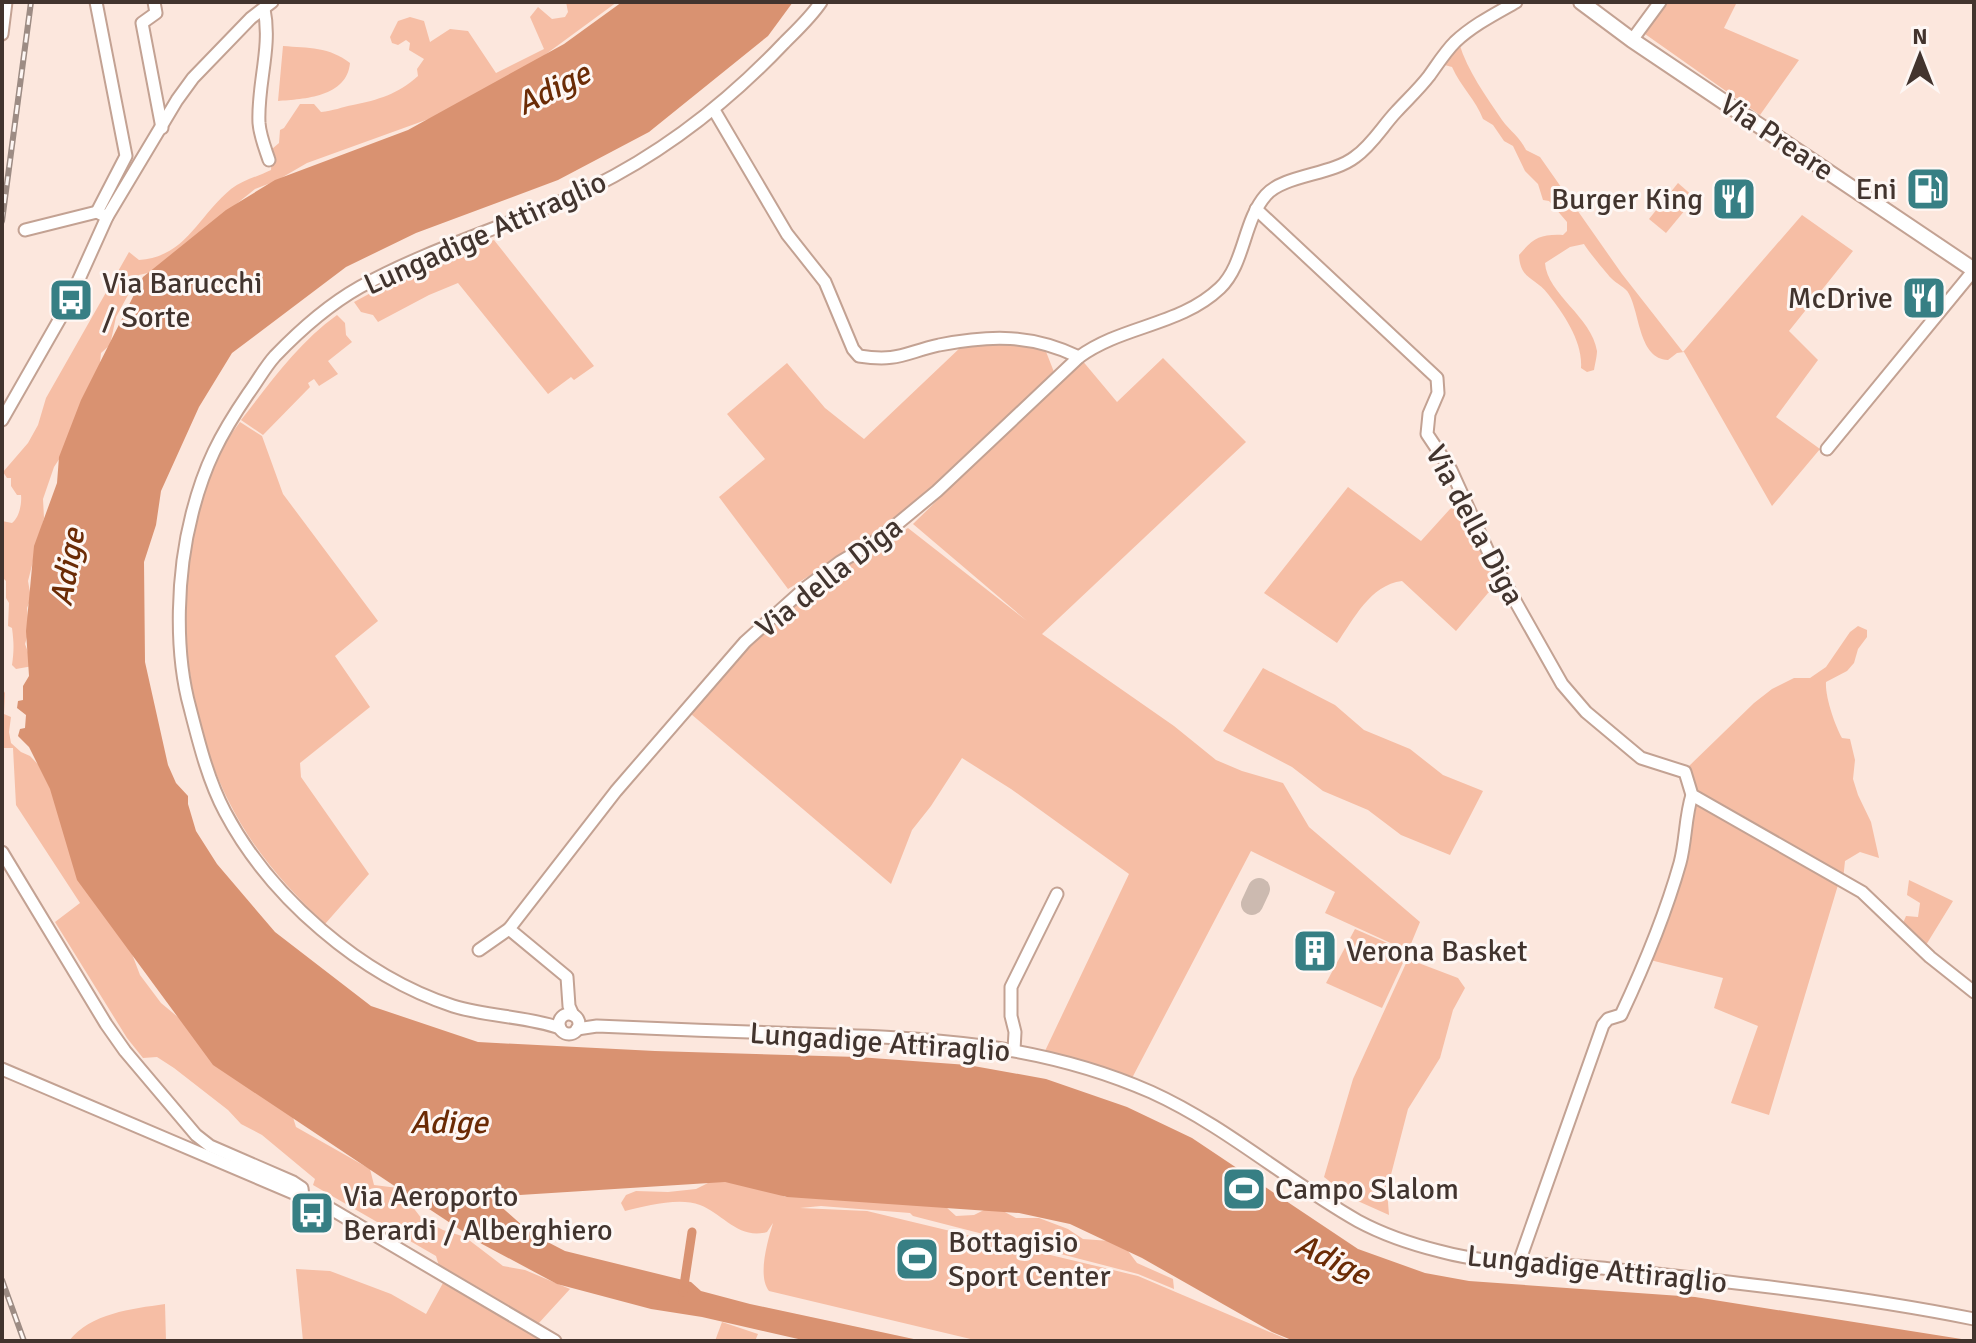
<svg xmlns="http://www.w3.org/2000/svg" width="1976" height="1343" font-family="Signika,sans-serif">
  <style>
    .green { fill: #f6bea5 }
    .water { fill: #d99271 }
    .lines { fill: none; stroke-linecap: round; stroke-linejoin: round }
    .canal { stroke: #d99271; stroke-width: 9 }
    .taxiway { stroke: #ccbab0; stroke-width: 22 }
    .minor-casing { stroke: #c3a293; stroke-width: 15 }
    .major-casing { stroke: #c3a293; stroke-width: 18 }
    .minor { stroke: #fff; stroke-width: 11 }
    .major { stroke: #fff; stroke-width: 14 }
    .rail-casing { stroke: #9d8c84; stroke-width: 6 }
    .rail { stroke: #fef7f4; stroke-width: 3; stroke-dasharray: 9; stroke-linecap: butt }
    .labels { text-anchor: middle; stroke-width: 6; stroke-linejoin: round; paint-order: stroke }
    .street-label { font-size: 30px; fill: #42342e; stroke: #fef7f4 }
    .poi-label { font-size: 30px; fill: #42342e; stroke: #fef7f4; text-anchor: start }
    .water-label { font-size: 32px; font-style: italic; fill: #6b2b05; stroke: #fef7f4 }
  </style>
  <rect width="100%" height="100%" fill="#fce7dd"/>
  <g class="green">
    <path d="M566,2H617L542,57L437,116L307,163L276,181L255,189L152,272L139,275L116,317L110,345L101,353L100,363L69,444L54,467L43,499L44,518L28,581L31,598L27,608L29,630L25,644L33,666L16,669L12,665C14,650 14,644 12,628L8,626L9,603L6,598V581L2,577V521L12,523C19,518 22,504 21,495H17L11,486V478H7L3,472L28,443L38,425L46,398L129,252L139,260C186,257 198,216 231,189C243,180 259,176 271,170L272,149L279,143L280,130L284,128L300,104H314L321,112C333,111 342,107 353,105C378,100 398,94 418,76L417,69L424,59L409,50L410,43L406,40L398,45L392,43L390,37L398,21L410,17L424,21L430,42L450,29L468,31L496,73L544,49L530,17L538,7L552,19L565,17L568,12Z"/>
    <polygon points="1668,2 1737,2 1724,28 1799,60 1760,115 1645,34"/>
    <path d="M1459,43C1468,72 1486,96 1502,120C1510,131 1520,137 1526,150L1540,157L1622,274L1683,352L1802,215L1853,251L1789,331L1818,360L1776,417L1820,449L1772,506L1684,352L1677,353L1668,360C1639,359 1640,314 1629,294C1626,287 1616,284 1611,278C1606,273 1586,248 1584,244L1570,247L1545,263C1547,294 1592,317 1597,351C1597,356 1595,364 1594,370L1587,372L1581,368C1583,342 1564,314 1548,294C1535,277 1520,280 1519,255C1533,238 1541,234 1563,235L1567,231V222L1549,201L1543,200L1538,184L1525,171L1513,146L1504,141L1493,125L1483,119C1476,100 1461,87 1452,67L1441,64Z"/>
    <path d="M283,46C308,48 330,47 350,63C347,97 304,99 278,101Z"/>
    <polygon points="1678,183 1695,198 1666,233 1649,219"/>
    <polygon points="494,240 594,366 574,380 571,377 548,394 458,283 429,295 378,322 373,315 361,312 354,302 417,268"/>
    <path d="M337,315L345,323L346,335L352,342L328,361L338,374L319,386L314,379L308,383L310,387L263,435L241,420C270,383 298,343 337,315Z"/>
    <polygon points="1002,339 1045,349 1054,372 904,517 788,589 719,497 765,459 727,414 787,363 825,408 864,439 962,346"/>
    <polygon points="1163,358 1246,442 1042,634 1174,726 1216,760 1242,771 1283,783 1309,827 1420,922 1408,951 1325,913 1335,892 1251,851 1131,1080 1093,1065 1045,1051 1129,874 1011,789 962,758 931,806 912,830 891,884 691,714 761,633 837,572 908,528 1027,621 913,524 1081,359 1117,402"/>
    <path d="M240,422L262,436L283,494L378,621L335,656L370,707L300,763L301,777L369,874L325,924C286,887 252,849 228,800C175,693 163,521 240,422Z"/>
    <path d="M1348,487L1421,541L1450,509L1468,498L1511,585L1488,593L1456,631L1402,581C1370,585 1354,619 1337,643L1264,593Z"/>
    <path d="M1858,626L1867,630V637L1858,649L1854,663L1847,671L1826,682C1825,697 1835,725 1842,738L1850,739L1855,760L1853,779L1858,795L1871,822L1879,858L1860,852L1845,861L1843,880L1693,792L1688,767L1754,703L1772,689L1794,678H1810L1826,667L1850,632Z"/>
    <polygon points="1263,668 1335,705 1364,730 1410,749 1443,775 1483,791 1450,855 1401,835 1368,810 1323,791 1292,767 1223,731"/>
    <polygon points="2,688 5,693 4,714 11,717 9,732 11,743 21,752 30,756 51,778 124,933 140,975 161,1003 291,1111 296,1127 370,1169 374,1185 398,1188 422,1219 443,1230 465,1237 503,1266 525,1270 570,1289 538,1324 439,1266 436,1256 313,1185 315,1179 262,1135 241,1124 228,1110 174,1068 157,1057 143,1058 127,1038 55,922 80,903 16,805 13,748 2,748"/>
    <polygon points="1697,804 1838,885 1769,1115 1731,1103 1758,1026 1714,1008 1723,978 1646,959 1682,866"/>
    <polygon points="1909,880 1953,901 1926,945 1903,923 1906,916 1918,917 1920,903 1907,895"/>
    <polygon points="1355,929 1408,952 1382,1008 1326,983"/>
    <polygon points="1408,959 1458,978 1465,988 1453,1010 1440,1058 1408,1109 1387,1190 1389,1215 1351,1198 1324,1177 1353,1079"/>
    <path d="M710,1182C738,1182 761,1182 785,1197L936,1198L956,1216L974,1215L986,1209L1001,1210L1016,1218H1039L1068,1229L1083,1239L1110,1241L1128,1251L1137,1263L1173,1279L1174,1289L1138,1274L913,1216L910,1213L821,1206L800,1208L867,1211L1138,1276L1291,1341H979L769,1291C757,1276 768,1240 773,1223L767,1232C739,1240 723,1214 700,1205C679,1197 646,1206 625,1211L621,1203L626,1195L636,1191L668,1192L696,1189Z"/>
    <polygon points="296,1269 330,1271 391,1294 426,1314 443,1283 544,1341 303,1341"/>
    <path d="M165,1304L166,1341H69C91,1313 131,1309 165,1304Z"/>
    <polygon points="722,1322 758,1334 755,1341 715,1341"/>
  </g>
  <polygon class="water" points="622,2 793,2 768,36 649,132 558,180 416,233 346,267 232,353 199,407 161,491 156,525 144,562 145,662 168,765 176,783 188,796 188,804 196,831 217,864 275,932 371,1006 478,1042 655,1051 858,1057 968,1065 1046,1079 1127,1107 1192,1138 1358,1249 1425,1273 1469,1281 1695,1297 1974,1341 1294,1341 1272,1332 1142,1258 1070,1224 1019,1213 787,1197 725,1182 490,1197 532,1234 565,1251 691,1282 701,1291 750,1304 923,1341 807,1341 702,1317 651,1309 557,1284 482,1244 417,1201 213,1065 77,880 50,789 29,747 18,736 20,729 25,728 26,715 17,708 18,701 23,700 23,686 29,676 26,631 34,546 57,483 59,457 81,400 143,277 226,210 275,180 408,130 564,44"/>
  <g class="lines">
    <polyline class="canal" points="683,1292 692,1232"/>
    <polyline class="taxiway" points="1252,904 1259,889"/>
    <g class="minor-casing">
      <g id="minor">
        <polyline points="96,2 126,156 97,212 107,217"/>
        <polyline points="154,2 156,13 142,23 162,128"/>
        <path d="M264,9C272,47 257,85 259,123C260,136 265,148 269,160"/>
        <polyline points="2,34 6,2"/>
        <polyline points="1632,40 1660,2"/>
        <path d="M714,110L787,234L825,282L853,349L859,356C898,362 904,353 939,345C991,335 1031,334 1079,357"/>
        <polyline points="1256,209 1437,378 1438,393 1429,414 1427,434 1451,470 1492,560 1562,684 1586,712 1641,758 1685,772 1692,795 1862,892 1930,957 1974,992"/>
        <polyline points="25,230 97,212"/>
        <polyline points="2,420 66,308 107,217 177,100 193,78 251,18 272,2"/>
        <polyline points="1827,449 1974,270"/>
        <polyline points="2,852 106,1024 125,1051 196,1135 210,1146 293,1182 302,1188 303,1197"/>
        <polyline points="479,950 509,929"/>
        <circle cx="569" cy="1024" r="10"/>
        <path d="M573,1015L569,1006L567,977L509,929L616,791L745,642L804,589L840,562L879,539L937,491L1079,357C1123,325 1180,326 1220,288C1245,264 1243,221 1266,195C1283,175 1332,175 1355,157C1372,145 1382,127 1396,112C1407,100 1419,89 1429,76C1437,65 1445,52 1455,42C1473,25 1495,14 1516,2"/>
        <path d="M560,1028C526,1016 488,1017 453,1006C361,976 270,897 225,812C208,780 199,743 190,708C174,650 177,572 192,514C204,466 220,435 248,394C257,382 265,367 275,356C299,331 330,304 360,287C434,246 516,224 591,188C664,152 728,102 784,43C797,30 811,17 821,2"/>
        <path d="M577,1029L597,1026C666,1029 736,1032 805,1034C926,1038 1038,1042 1151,1092C1226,1126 1287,1181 1358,1221C1384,1235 1411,1244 1439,1251C1497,1267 1552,1262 1610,1269C1732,1282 1854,1295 1974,1319"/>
        <polyline points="1014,1050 1015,1032 1011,1016 1011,987 1057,894"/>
        <polyline points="2,1069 331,1209 555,1341"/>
        <path d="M1518,1265L1603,1025L1608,1019L1621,1015C1644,966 1665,916 1680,863C1686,841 1685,817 1692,795"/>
      </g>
    </g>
    <g class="major-casing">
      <polyline id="major" points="1581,2 1632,40 1974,270"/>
    </g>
    <use href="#minor" class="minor"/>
    <use href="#major" class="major"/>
    <g class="rail-casing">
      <g id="rail">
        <polyline points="2,221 31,2"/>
        <polyline points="2,1280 24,1341"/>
      </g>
    </g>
    <use href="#rail" class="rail"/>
  </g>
  <defs>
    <g id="fuel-square" transform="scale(2.3)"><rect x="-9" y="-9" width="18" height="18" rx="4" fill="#377f84" stroke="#fef7f4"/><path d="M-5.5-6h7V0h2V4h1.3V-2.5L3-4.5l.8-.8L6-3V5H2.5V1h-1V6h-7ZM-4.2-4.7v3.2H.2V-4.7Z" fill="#fff"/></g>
    <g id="restaurant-square" transform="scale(2.3)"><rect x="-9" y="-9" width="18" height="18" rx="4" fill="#377f84" stroke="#fef7f4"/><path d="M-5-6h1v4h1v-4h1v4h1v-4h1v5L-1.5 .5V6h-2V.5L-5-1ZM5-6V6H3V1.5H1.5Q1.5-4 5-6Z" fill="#fff"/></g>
    <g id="bus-square" transform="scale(2.3)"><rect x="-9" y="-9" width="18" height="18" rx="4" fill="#377f84" stroke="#fef7f4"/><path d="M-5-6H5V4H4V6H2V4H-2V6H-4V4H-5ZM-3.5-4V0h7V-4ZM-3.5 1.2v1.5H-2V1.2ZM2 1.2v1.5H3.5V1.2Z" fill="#fff"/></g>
    <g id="building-square" transform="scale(2.3)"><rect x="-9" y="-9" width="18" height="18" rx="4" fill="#377f84" stroke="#fef7f4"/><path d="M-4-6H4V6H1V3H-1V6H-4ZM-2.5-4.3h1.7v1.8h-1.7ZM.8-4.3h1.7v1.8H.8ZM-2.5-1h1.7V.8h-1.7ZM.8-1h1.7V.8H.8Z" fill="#fff"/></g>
    <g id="stadium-square" transform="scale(2.3)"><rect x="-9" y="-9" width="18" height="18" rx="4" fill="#377f84" stroke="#fef7f4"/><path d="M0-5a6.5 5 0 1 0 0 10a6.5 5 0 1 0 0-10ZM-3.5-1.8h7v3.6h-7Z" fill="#fff"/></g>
  </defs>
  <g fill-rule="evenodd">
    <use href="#fuel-square" x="1928" y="189"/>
    <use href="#restaurant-square" x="1734" y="199"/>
    <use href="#restaurant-square" x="1924" y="298"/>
    <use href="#bus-square" x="71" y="300"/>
    <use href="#building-square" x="1315" y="951"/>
    <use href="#stadium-square" x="1244" y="1189"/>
    <use href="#bus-square" x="312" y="1213"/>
    <use href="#stadium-square" x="917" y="1259"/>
  </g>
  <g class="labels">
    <g class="street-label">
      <text transform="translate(1777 137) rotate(34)" y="10">Via Preare</text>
      <text transform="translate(485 233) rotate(-24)" y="10">Lungadige Attiraglio</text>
      <text transform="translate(1475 525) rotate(62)" y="10">Via della Diga</text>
      <text transform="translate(829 577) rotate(-38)" y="10">Via della Diga</text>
      <text transform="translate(880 1042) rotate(4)" y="10">Lungadige Attiraglio</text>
      <text transform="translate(1597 1269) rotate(6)" y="10">Lungadige Attiraglio</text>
    </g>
    <g class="poi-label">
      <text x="1897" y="199" text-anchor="end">Eni</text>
      <text x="1703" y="209" text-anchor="end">Burger King</text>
      <text x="102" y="293">Via Barucchi<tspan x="102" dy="34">/ Sorte</tspan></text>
      <text x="1893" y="308" text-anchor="end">McDrive</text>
      <text x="1346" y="961">Verona Basket</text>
      <text x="1275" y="1199">Campo Slalom</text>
      <text x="343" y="1206">Via Aeroporto<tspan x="343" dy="34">Berardi / Alberghiero</tspan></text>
      <text x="948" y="1252">Bottagisio<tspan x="948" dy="34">Sport Center</tspan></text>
    </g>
    <g class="water-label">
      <text transform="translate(553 88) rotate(-27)" y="11">Adige</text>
      <text transform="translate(67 567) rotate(-80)" y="11">Adige</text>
      <text x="449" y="1133">Adige</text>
      <text transform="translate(1333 1259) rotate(26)" y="11">Adige</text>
    </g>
  </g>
  <rect width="1976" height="1343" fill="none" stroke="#42342e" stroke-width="8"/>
  <g transform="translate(1920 56)" stroke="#fef7f4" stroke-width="6" paint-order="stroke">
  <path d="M0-6L14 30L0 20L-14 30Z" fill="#42342e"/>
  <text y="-12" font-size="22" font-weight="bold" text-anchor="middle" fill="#42342e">N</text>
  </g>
</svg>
